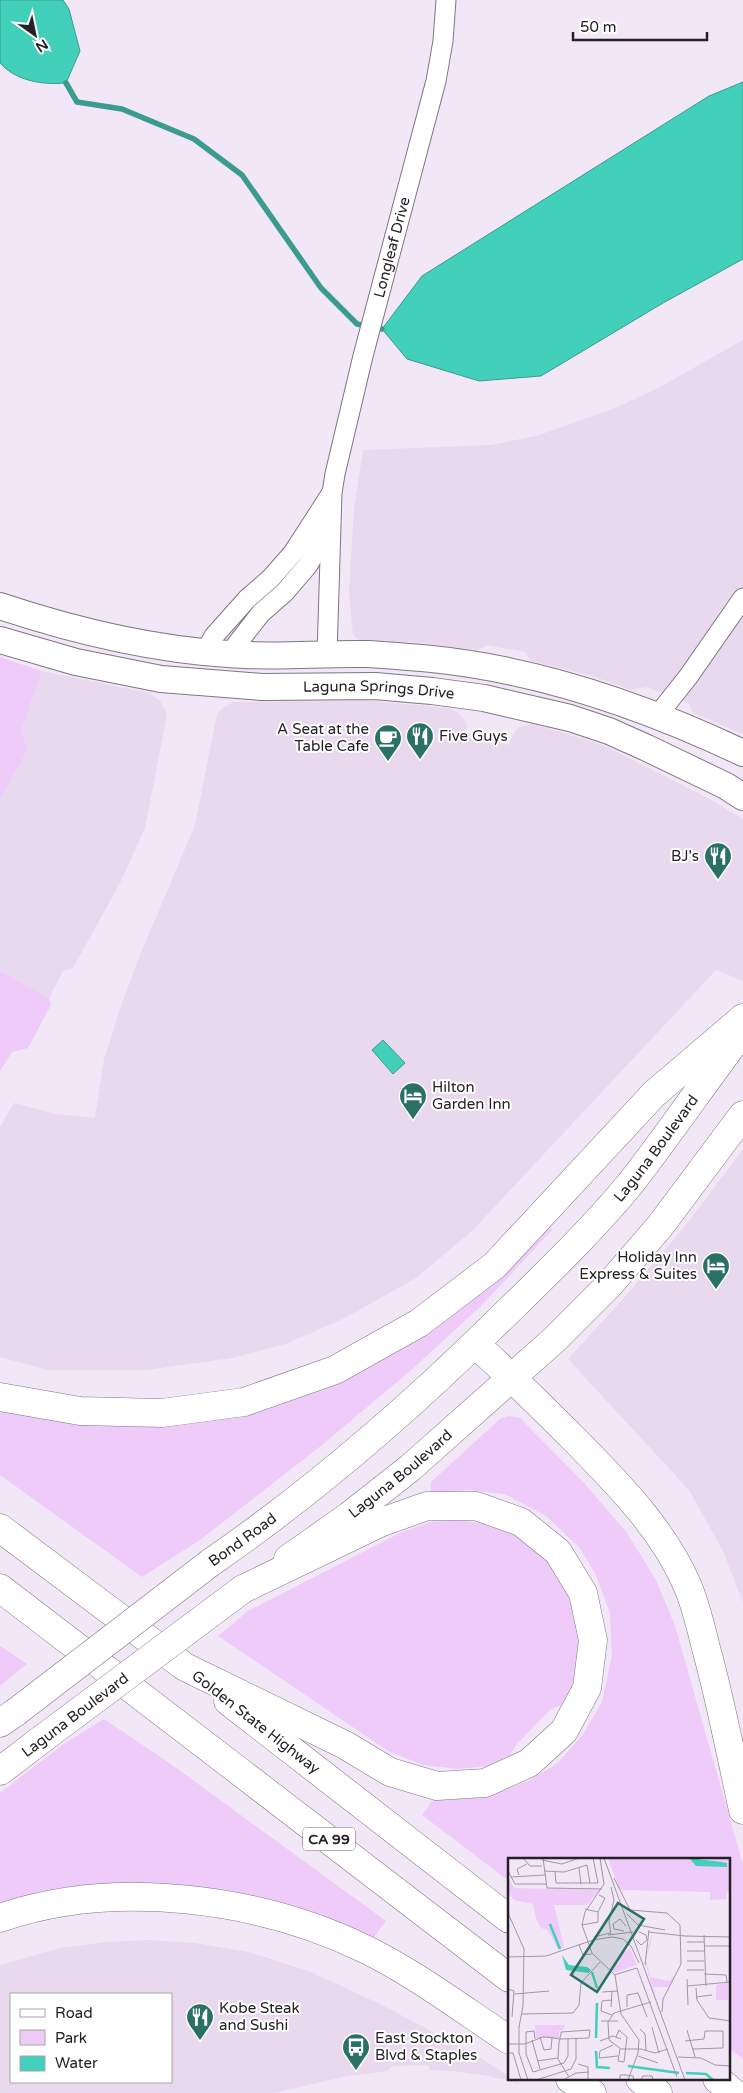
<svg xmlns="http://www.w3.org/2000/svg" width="743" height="2093" font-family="'Varela Round',sans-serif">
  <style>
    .built { fill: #e9d9ee; fill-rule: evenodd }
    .green { fill: #eecbf9 }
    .water { fill: #43d0bb; stroke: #3a9b8e }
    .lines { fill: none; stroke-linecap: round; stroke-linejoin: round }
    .stream { stroke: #3a9b8e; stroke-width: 5.5 }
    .street-casing { stroke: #7f7582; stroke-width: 21 }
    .secondary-casing { stroke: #7f7582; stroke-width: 28 }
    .primary-casing { stroke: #7f7582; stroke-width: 29 }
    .highway-casing { stroke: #7f7582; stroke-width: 29 }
    .street { stroke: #fff; stroke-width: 19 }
    .secondary { stroke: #fff; stroke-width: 26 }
    .primary { stroke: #fff; stroke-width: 28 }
    .highway { stroke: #fff; stroke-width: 28 }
    .primary-bridge-casing { stroke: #7f7582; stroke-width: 29; stroke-linecap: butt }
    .primary-bridge { stroke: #fff; stroke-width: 28 }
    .labels { text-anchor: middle; stroke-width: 4; stroke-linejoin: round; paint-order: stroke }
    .shield { fill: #fff; stroke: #666366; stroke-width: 1 }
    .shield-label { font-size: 14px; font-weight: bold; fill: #242025 }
    .street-label { font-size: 15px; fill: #242025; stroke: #fff }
    .poi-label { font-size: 15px; fill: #242025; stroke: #fff; text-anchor: start }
    .inset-river { fill: none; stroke: #43d0bb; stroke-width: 2.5 }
    .inset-road { fill: none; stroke: #a097a2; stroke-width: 1 }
    .view { fill: #2a7065; fill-opacity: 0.15; stroke: #2a7065; stroke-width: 2.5 }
    .inset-edge { fill: none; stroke: #242025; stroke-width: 2.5 }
  </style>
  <rect width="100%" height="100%" fill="#f2e7f6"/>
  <g class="built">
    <polygon points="743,340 743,734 693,713 689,703 646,687 631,690 592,676 531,661 525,652 487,645 477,650 425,643 359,640 353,635 349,592 354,509 363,450 491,445 536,436 613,409 660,387"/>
    <polygon points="42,671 149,693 160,701 167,714 145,828 121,881 73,968 63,971 49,998 0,971 0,800 28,749 21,731"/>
    <polygon points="362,700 448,708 457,712 463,718 467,726 466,734 508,745 514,733 520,727 532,724 584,739 609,748 706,797 743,819 743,981 716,970 472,1231 416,1278 347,1317 286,1344 232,1358 146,1370 48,1370 0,1357 0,1127 14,1103 56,1114 95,1118 104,1059 122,1003 138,960 195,825 217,714 224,707 233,702"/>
    <polygon points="743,1149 743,1602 723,1551 689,1490 568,1359 623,1299 686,1225"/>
    <path d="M148,1940L195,1943L249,1952L311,1972L382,2005L472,2053L509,2076V2079H514L521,2084L488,2076L452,2071L431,2070L427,2065L392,2066L387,2071L342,2077L274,2093H0V1965L60,1948L106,1942ZM11,1994H171V2082H11Z"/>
  </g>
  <g class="green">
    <polygon points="0,657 42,671 21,731 28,749 0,800"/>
    <polygon points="0,971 49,998 51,1005 28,1048 12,1052 0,1071"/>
    <polygon points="547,1225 552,1230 480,1307 409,1372 322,1445 200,1540 142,1577 0,1475 0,1407 73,1420 324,1388 400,1349 451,1317 498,1274"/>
    <polygon points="509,1416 520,1418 585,1484 627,1533 656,1580 675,1626 743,1865 743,2059 729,2048 729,1859 509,1859 509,1881 422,1815 436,1796 465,1799 498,1792 528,1781 558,1763 583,1734 602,1702 612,1656 610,1613 595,1573 579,1547 546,1516 504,1494 467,1490 431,1494 431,1482 501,1418"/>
    <polygon points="456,1520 488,1524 515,1533 558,1570 580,1622 579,1679 566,1703 551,1709 517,1744 506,1760 489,1766 459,1769 423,1765 388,1751 218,1636 248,1611 402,1532 431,1522"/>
    <polygon points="0,1646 27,1664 0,1686"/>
    <polygon points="104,1719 168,1762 386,1921 371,1941 286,1908 0,1907 0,1793 65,1743"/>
  </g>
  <g class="water">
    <path d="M0,0H63L69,9L80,51L66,83C42,85 16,81 0,63Z"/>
    <polygon points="743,82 743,259 663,303 541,376 479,381 407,359 382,329 422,276 709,96"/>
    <polygon points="383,1040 405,1063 393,1074 372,1050"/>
  </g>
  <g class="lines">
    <polyline class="stream" points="66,83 77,102 122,109 194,139 242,175 321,288 357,324 382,329"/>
    <g class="street-casing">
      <g id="street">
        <polyline points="205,652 214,636 247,599 271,578 293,553 331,494"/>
        <polyline points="229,654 261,613 285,592 308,565 330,526"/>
        <path id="s1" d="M327,655L332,493L335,474L363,356L436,81L443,41L446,0"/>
        <polyline points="657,716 688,677 743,598"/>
      </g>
    </g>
    <g class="secondary-casing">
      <g id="secondary">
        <path d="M0,606C75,631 150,649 228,654C274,658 320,653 367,654C388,655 410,657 432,659C539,670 646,707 743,753"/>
        <path id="s2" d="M0,640L76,662L161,679L262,687L375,686L432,691L484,698L570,718L609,731L647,748L726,786L743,797"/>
      </g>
    </g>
    <g class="primary-casing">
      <g id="primary">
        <path id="s3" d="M288,1559L349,1516L410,1468L554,1340L609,1285L660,1226L743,1115"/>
        <path id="s4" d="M210,1563C310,1494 403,1414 490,1329C538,1282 587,1236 630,1184C669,1134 705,1081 743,1031"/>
        <polyline points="0,1723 16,1712"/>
        <polyline points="0,1771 42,1739"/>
      </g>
    </g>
    <g class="highway-casing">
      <g id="highway">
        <path d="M475,1344C509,1374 541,1406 573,1438C617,1483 663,1528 688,1587C696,1606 701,1628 706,1648C721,1702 731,1756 743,1810"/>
        <polyline points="0,1397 80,1411 162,1413 244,1402 335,1370 419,1323 495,1265 654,1094 743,1018"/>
        <polyline points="0,1528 181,1664"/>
        <polyline points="0,1588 509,1978"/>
        <polyline points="185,1667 345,1745 390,1772 437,1786 485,1783 529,1763 564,1731 587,1688 593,1640 583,1593 558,1552 521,1522 476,1506 427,1506 382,1522 243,1589"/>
        <polyline points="228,1701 509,1919"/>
        <path d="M0,1918C114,1879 258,1897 365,1949C416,1974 462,2009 509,2040"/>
        <polyline points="570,2079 592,2093"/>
        <polyline points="640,2079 658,2093"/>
        <polyline points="717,2079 734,2093"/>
      </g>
    </g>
    <use href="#street" class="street"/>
    <use href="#secondary" class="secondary"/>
    <use href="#primary" class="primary"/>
    <use href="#highway" class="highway"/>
    <g class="primary-bridge-casing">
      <g id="primary-bridge">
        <polyline points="16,1712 210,1563"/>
        <polyline points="42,1739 243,1589"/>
      </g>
    </g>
    <use href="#primary-bridge" class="primary-bridge"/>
  </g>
  <defs>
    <g id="restaurant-pin" transform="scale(1.4375)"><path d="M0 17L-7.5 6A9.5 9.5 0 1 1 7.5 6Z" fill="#2a7065" stroke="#fff"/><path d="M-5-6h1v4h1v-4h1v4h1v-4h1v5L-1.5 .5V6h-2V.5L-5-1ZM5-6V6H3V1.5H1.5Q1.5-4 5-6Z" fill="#fff"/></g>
    <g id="cafe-pin" transform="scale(1.4375)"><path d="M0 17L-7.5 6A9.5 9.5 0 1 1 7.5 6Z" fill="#2a7065" stroke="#fff"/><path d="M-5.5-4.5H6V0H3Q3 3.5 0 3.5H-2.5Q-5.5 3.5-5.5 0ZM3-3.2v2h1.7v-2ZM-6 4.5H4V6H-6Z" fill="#fff"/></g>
    <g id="hotel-pin" transform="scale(1.4375)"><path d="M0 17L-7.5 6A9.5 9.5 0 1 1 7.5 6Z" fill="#2a7065" stroke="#fff"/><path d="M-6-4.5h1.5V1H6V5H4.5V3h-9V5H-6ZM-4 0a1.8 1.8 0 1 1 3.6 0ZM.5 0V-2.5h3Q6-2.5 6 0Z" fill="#fff"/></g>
    <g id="bus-pin" transform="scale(1.4375)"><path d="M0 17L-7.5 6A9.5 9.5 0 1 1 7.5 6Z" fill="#2a7065" stroke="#fff"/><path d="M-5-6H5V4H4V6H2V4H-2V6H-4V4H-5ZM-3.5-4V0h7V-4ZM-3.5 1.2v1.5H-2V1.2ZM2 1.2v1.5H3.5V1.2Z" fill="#fff"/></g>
  </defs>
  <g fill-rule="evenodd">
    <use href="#restaurant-pin" x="420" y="736"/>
    <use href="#cafe-pin" x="388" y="738"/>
    <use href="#restaurant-pin" x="718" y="856"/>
    <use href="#hotel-pin" x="413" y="1096"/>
    <use href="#hotel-pin" x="716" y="1266"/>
    <use href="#restaurant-pin" x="200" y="2017"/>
    <use href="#bus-pin" x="356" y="2047"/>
  </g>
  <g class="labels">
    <rect class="shield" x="303" y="1827.5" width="52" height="23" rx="4"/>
    <g class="shield-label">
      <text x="329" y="1844">CA 99</text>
    </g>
    <g class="street-label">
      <text dy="5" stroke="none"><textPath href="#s1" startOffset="415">Longleaf Drive</textPath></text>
      <text dy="5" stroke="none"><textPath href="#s2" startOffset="384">Laguna Springs Drive</textPath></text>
      <text dy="5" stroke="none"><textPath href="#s4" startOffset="611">Laguna Boulevard</textPath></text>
      <text dy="5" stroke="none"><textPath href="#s3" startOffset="141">Laguna Boulevard</textPath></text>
      <text dy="5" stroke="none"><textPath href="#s4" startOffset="40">Bond Road</textPath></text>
      <text transform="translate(75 1715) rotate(-37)" y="5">Laguna Boulevard</text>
      <text transform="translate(256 1722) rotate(38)" y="5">Golden State Highway</text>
    </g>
    <g class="poi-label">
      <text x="369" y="734" text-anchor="end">A Seat at the<tspan x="369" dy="17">Table Cafe</tspan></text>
      <text x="439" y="741">Five Guys</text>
      <text x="699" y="861" text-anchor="end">BJ's</text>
      <text x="432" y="1092">Hilton<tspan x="432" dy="17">Garden Inn</tspan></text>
      <text x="697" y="1262" text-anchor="end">Holiday Inn<tspan x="697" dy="17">Express &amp; Suites</tspan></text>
      <text x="219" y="2013">Kobe Steak<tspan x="219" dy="17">and Sushi</tspan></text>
      <text x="375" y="2043">East Stockton<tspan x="375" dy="17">Blvd &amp; Staples</tspan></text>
    </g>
  </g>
  <g transform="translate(508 1858)">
    <rect width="222" height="222" fill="#f2e7f6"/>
    <path d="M100,0H181L193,8L208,6L219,9V5L186,0H222V34H219L218,41L202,42V34L112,32ZM0,19L6,30L91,32L79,47H46L56,89L50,92L40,72L33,70L28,60L25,46L6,42L0,34ZM144,74L143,84L138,101L142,119L161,123L166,118L161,129H145L153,155L143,126L137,103ZM122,90L129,107L106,115L103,110L112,103L110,98ZM220,125V142H208V127ZM27,167H57L56,171L51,173V180H28Z" fill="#eecbf9"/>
    <path d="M181,0L214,4L219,5V9L188,8ZM54,97L61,107L79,109L83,112L81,115L58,112Z" fill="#43d0bb"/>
    <path class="inset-river" d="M42,66L52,91M84,114L89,130M88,180L89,145M88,193L89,209L102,210M120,208L171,215M178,215L198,216L205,222"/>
    <path class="inset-road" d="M15,0L22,8H34M35,0L39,30L94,31M92,0L96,26L77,54L74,67L84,95L107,117L113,156L131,182L130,195L120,222M96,0L177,222M34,2L54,6L71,0M71,10L73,26M0,13L7,26H39M36,13L56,14L79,7L82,25M47,14L48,25H90L85,0M11,17L9,11L19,6M3,19L37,17M106,20L122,52L159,55L172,67L173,106L155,141L154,154M90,54L97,40L91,37M0,55L16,91L15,148L11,169M119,56L130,67L157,72M74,67L90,64V54L77,51M116,73L106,71L105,66L112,61L118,68M140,74L177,78L223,79M100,77L125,74M103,77L101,63L106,42L103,29M196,77L198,128M86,79L102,75M85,82L104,79L115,81L123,88L131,105M128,82L133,87L139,82L138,77L131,74M179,84H196M71,87L75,97L84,96M196,88H223M179,93H196M0,99L38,98L88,81M179,103H196M137,107L141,72M179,112H196M196,116L218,117L219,124M106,117L129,110L169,219M179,121L180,147M179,128L223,124M188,130L189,142L201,160L223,163M0,131L6,133L4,159M94,134L110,133M7,136L41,133M188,139L204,137M104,142L94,143L93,153L104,157M143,144L106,155L100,164L101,182L113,191H133L147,195L160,191M103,149L104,133M119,149V137L130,135L139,159M14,156L65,155L71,147L73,125L92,104M93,163H110M11,168V195L20,222M144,169L151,195M132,171L137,176L138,192M179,172L187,199M32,179L36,192L43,191L44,180M108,179L111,172L119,179L116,204L110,203L112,191M27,181L26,173L18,174V196L25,214L56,205L60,198V180M24,182L32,211M92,183L105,178L113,181M177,183L196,181L197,173H215V190L185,191M0,186H17L35,179H39L52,181H53L81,180L82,172L53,174V177L52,179V181L51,184L50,201L61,219M105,187L92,193L91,200L110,198M0,195H5L13,222M130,198L150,205M170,199L193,200L207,207L223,208M29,203L50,200M70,206L80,209V222M28,222L63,211L68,201V180M55,222L68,215L81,214M112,222V217H117L125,218L126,222M133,222L135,218H144L145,222"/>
    <path class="view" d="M110,45L136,61L89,134L63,117Z"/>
    <rect width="222" height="222" class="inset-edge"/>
  </g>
  <rect x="10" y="1993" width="162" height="90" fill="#ffffff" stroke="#a7a6a8"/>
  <rect x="20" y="2009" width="25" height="8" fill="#ffffff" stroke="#a7a6a8"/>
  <text x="55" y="2018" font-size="15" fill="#242025">Road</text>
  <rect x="20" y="2030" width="25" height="15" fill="#eecbf9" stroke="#a7a6a8"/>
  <text x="55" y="2043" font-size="15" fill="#242025">Park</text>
  <rect x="20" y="2056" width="25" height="15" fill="#43d0bb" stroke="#a7a6a8"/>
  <text x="55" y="2068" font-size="15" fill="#242025">Water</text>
  <g transform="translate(35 35) rotate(147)" stroke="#ffffff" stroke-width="4" paint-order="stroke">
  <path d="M0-4L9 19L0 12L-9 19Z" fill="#242025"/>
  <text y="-8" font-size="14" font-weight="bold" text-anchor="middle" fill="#242025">N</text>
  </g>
  <path d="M573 32v8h134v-8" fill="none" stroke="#242025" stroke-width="2.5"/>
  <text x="580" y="32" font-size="15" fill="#242025" stroke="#ffffff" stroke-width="4" paint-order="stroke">50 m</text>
</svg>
